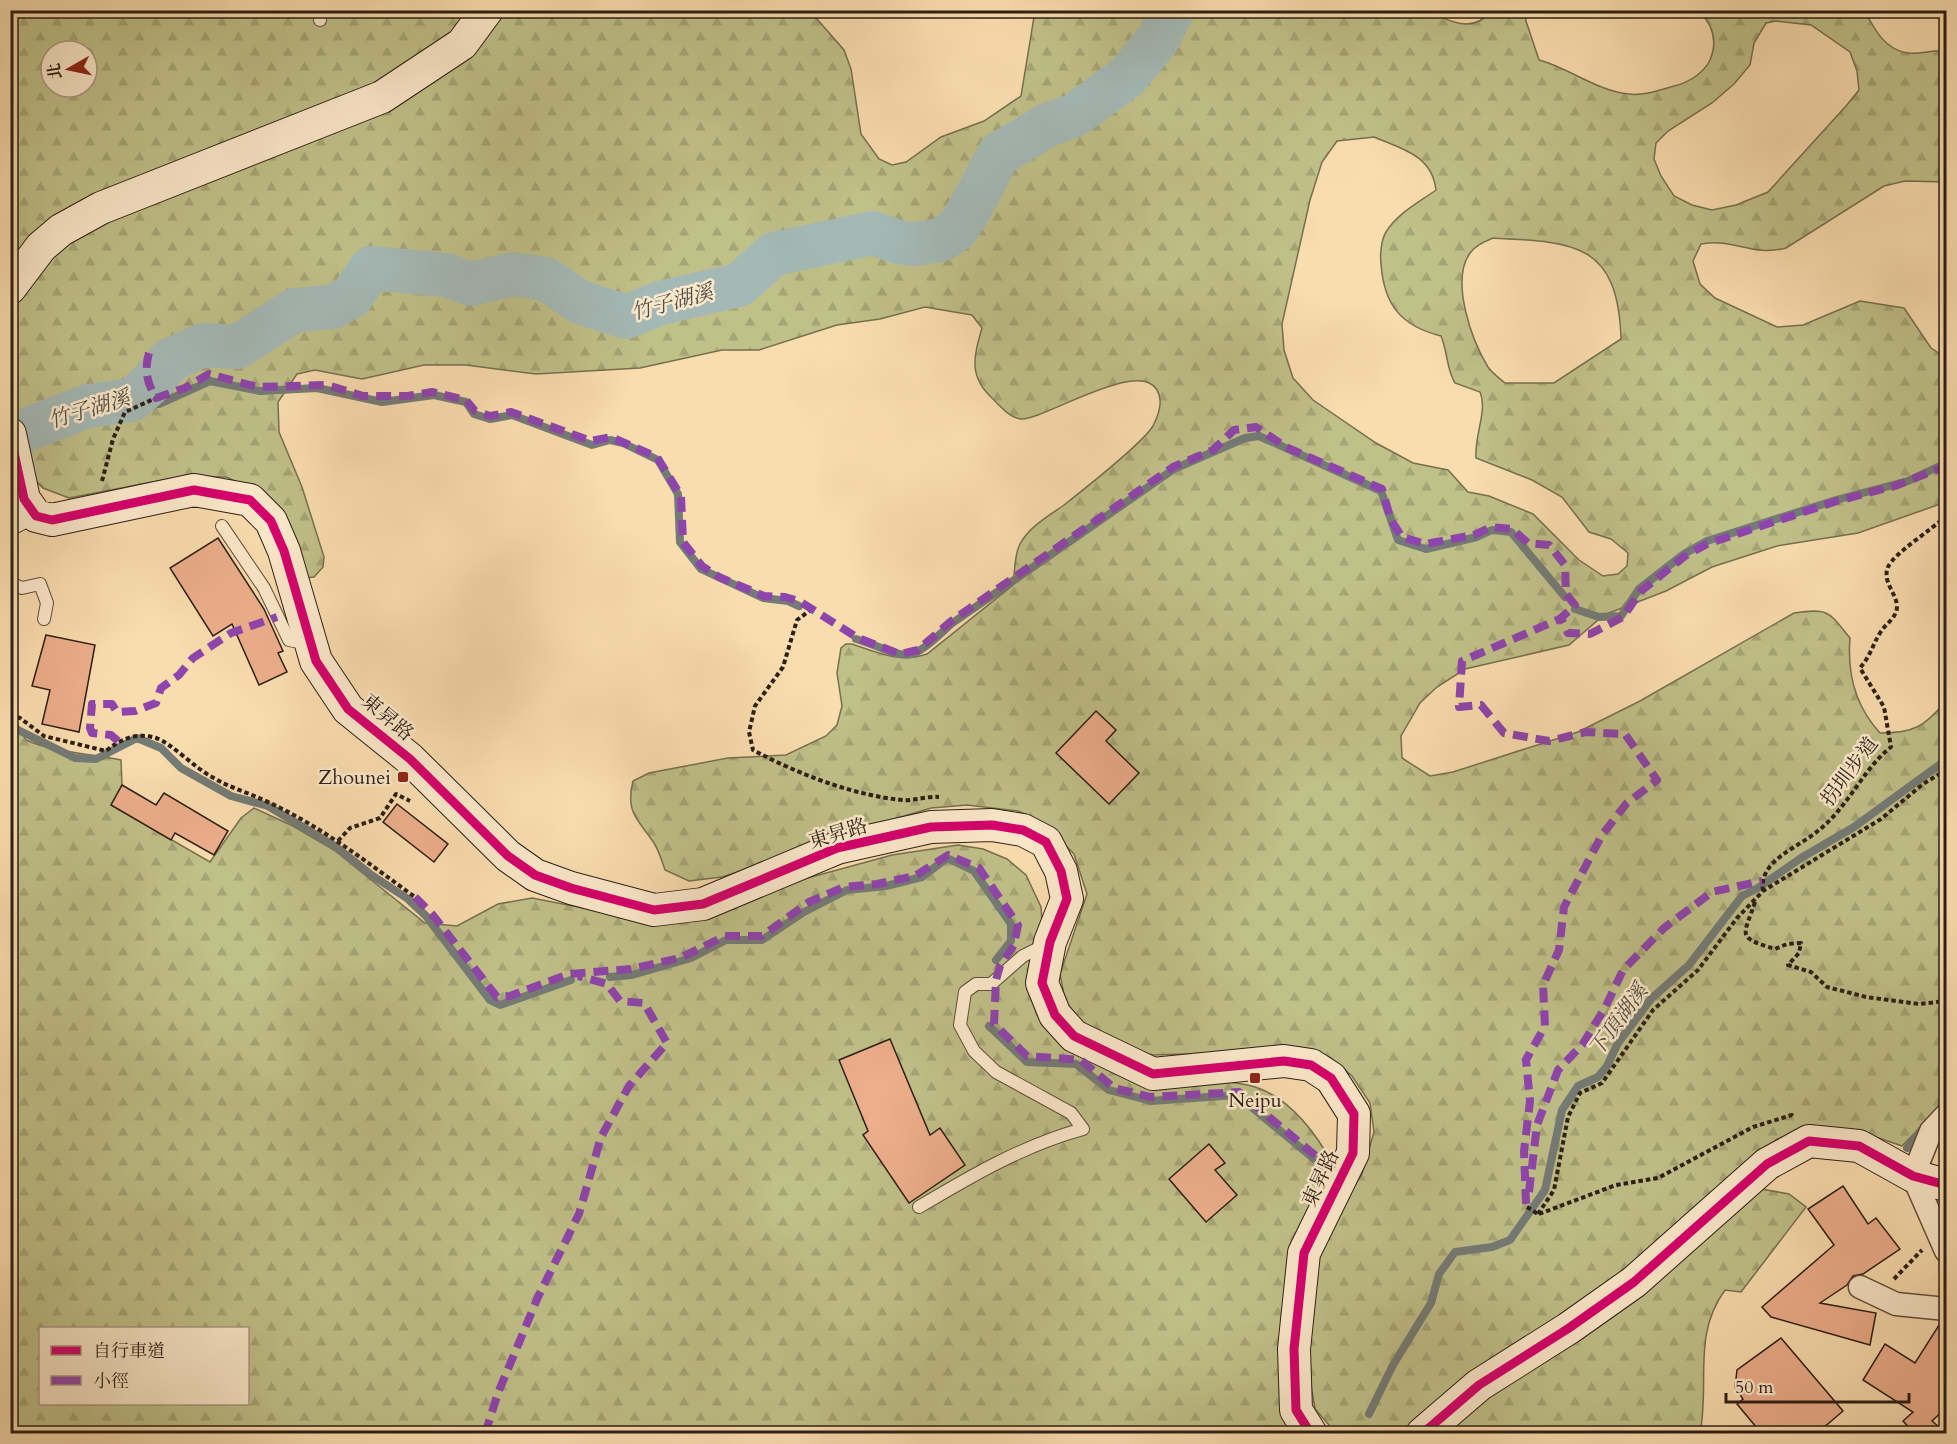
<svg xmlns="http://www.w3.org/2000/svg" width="1957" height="1444" font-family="Cardo,'Noto Serif TC',serif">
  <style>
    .forest { fill: url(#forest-firs); stroke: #766f4f; stroke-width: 1.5; fill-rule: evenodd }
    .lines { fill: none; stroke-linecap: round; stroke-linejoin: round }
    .stream { stroke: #747b76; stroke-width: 8 }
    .river { stroke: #a4b9b6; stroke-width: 44 }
    .building { fill: #edae8b; stroke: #2c1e15; stroke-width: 1.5 }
    .lane-casing { stroke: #604e3c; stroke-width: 14 }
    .street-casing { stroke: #604e3c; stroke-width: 25 }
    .secondary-casing { stroke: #2c1e15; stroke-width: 34 }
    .path { stroke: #2c1e15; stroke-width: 4; stroke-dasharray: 4.5 3; stroke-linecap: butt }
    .lane { stroke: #fce9cb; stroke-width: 12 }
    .street { stroke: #fce9cb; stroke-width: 22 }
    .secondary { stroke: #fce9cb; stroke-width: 32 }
    .quiet { stroke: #8e44ad; stroke-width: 8; stroke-dasharray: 15 8; stroke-linecap: butt }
    .cycleway-casing { stroke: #fce9cb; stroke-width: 13 }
    .cycleway { stroke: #d6006c; stroke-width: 9 }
    .poi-dot { fill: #8f2418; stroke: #fce9cb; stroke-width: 2 }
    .labels { text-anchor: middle; stroke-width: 5; stroke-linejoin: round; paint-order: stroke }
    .street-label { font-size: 20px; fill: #2c1e15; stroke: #fce9cb }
    .poi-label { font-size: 20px; fill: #2c1e15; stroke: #fce9cb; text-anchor: end }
    .water-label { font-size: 21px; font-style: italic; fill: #504c45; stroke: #fce9cb }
  </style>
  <defs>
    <pattern id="forest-firs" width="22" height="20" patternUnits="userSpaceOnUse" patternTransform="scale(1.5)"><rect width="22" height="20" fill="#c0c089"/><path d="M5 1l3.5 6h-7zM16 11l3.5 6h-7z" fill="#a5a575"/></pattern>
  </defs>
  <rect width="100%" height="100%" fill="#faddaf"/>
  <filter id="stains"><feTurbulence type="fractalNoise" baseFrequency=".00333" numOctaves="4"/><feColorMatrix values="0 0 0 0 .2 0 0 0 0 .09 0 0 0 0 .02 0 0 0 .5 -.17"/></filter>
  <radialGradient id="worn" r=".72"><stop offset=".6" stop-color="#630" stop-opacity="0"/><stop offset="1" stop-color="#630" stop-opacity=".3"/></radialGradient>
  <g class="forest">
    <path d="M1426,10C1446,20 1474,35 1490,11H1525L1526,21L1539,60C1569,68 1597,91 1629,94C1643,96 1660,90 1674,86C1688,83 1704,73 1710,60C1718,41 1713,25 1699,11H1865C1874,29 1885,50 1908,53C1921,55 1933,49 1946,51V182L1905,181L1884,186L1786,248C1752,257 1735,238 1701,244L1693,261L1700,284L1715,298L1777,327L1803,325L1860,301L1904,308L1931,348L1946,358V502L1858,533L1777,546L1712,567L1666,591L1604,615L1569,645L1465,669L1437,687L1420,703L1401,736L1402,758L1430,776L1453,772L1578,732L1640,701L1794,613C1829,608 1828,611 1850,638C1847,674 1855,706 1880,733C1914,733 1924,727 1946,701V1101L1902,1146C1857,1130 1822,1118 1776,1140L1600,1292L1456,1397L1400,1433H1336L1315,1409L1302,1333L1321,1237L1362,1174L1374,1132L1370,1103L1352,1076L1331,1058L1310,1050L1153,1055L1104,1041L1083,1026L1065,1000L1060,974L1087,894L1074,854L1042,822L1018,811L967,805L931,808L831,838L792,855L722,877L689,881L665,870C662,861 659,851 654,843C638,819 625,813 633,781L649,773L728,758L786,755L826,736L837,725L842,706L837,673L841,648L846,644H852C878,653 900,663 927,654L1013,585C1015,573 1014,555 1020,544C1029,527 1048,516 1064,505C1083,490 1142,444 1153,426C1157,418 1161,409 1160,400C1155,347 1044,421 1021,419C1010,418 1000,406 992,398C968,376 974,356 982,328L972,315L925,307L880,319L837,325L759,350H722L640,368L536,374L466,365H424L362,379L315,370L297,374L278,402L279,432L302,487L324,557L323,567L314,577L305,578L260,492L226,477L184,476L69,498L43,488L35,480L22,448L11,388L10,11H810L844,50L851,69L861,134L879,159L892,165L906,162L941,137L984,121L1021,96L1035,11ZM1776,21L1811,25L1850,52L1857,71L1859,90L1846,106L1768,192L1736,205L1712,210L1692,205L1674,196L1661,176L1654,159L1656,143L1668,131L1712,103L1734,84L1750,65L1754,43L1766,23ZM51,51H87V87H51ZM1374,137C1402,149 1432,155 1436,190C1418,203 1398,213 1386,232C1381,240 1380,255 1381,264C1384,305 1401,326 1441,336C1448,353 1446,368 1455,383L1480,392C1488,410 1474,436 1476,458L1532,480L1562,497L1589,532L1611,539L1628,553L1627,566L1618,574L1603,576L1579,560L1533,514L1489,496L1468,492L1448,470L1413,463L1376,443L1313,400L1293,378L1284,350L1282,324L1310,200L1322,162L1337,141ZM1493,238C1575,242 1618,243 1621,339L1554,383H1505C1499,378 1492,373 1488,367C1472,341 1450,281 1470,253C1476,245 1484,242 1493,238Z"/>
    <path d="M10,710L26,740C55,753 89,753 121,760L122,785L111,805L210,862L241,818L254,808L293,826L334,850L425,923L457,926L498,904L532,898L650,921L892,855L958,845L983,849L1007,859L1026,875L1041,907L1043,934L1032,1000L1037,1015L1050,1030C1106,1047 1162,1064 1217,1080C1230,1083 1245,1083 1258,1088C1291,1100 1318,1135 1333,1166L1311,1227L1298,1433H11ZM40,1328H248V1404H40Z"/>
    <path d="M1756,1188L1789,1194L1806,1207L1741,1292L1725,1290C1692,1335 1710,1383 1700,1433L1435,1434Z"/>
  </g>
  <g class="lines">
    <g class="stream">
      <polyline points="132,400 144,405 159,404 210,381 260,391 317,388 382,402 434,395 466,402 474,414 490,419 512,415 592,445 610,440 623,443 658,460 678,494 680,542 701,569 763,598 788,601 799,606"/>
      <polyline points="1575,609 1599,617 1621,616 1639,589 1684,554 1707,541 1836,500 1908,481 1946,463"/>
      <path d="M856,639C912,657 904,668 951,624L1174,469L1245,438L1259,436L1381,491L1398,540L1426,549L1477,537L1492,530L1511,532L1565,597"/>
      <polyline points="10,726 75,758 96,759 137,738 161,748 181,768 231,796 268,806 336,847 370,874 408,899 426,916 490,1000 500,1005 571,980"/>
      <polyline points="610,977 632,975 691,958 726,940 762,940 804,912 847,890 886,886 922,877 947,858 974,871 1011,924 1011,941 996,960"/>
      <polyline points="989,1026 1027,1062 1076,1064 1109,1090 1151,1101 1237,1095 1325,1168"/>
      <polyline points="1907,1148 1923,1128"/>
      <polyline points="1369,1414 1393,1365 1431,1303 1439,1274 1455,1252 1492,1247 1510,1240 1545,1190 1562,1110 1578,1086 1598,1077 1607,1066 1618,1043 1651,999 1689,965 1742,896 1758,888 1801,858 1854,827 1946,760"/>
    </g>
    <polyline class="river" points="10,436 88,406 132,400 153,381 170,360 203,345 237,347 295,310 333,307 352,296 371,268 446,275 471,284 512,274 546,279 580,302 626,317 660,303 739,285 774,254 873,233 898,242 914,244 941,240 956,230 967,214 999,154 1048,125 1075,115 1127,77 1158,39 1173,10"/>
  </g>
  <g class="building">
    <polygon points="218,538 264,609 283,651 278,653 287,672 259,685 232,624 213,636 170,568"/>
    <polygon points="46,635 95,645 79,732 42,724 50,690 32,686"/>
    <polygon points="1096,711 1116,730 1106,741 1139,773 1109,804 1056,753"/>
    <polygon points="122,785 156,805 164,793 228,831 214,855 175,833 171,840 111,805"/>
    <polygon points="397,804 448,844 434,862 383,822"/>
    <polygon points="890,1039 930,1135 940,1128 965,1165 909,1203 863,1135 868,1131 839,1060"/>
    <polygon points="1209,1144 1225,1163 1215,1170 1237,1195 1206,1222 1169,1179"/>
    <polygon points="1843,1186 1868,1224 1876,1218 1900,1249 1863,1274 1853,1276 1847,1285 1820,1303 1876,1313 1870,1345 1771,1317 1762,1307 1834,1245 1808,1209"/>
    <polygon points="1941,1322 1947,1322 1947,1407 1932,1421 1947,1434 1915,1434 1903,1421 1913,1412 1863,1380 1885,1344 1915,1363"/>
    <polygon points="1781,1338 1843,1411 1816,1434 1762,1434 1737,1404 1743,1399 1735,1387 1737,1370"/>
  </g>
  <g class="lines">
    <g class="lane-casing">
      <g id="lane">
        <polyline points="320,20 320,10"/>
        <polyline points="222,526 264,588 289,640 309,644"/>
        <polyline points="10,530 35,517"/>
        <polyline points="10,583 22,588 40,584 47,603 44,619"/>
        <path d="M919,1207C971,1176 1024,1145 1083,1129L1071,1113L996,1072L974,1051L960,1025L965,992L976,984H991L1023,956L1047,944"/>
      </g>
    </g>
    <g class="street-casing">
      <g id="street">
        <polyline points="1946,1115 1931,1131 1913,1176 1946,1251"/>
        <polyline points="1860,1287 1896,1304 1946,1309"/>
      </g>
    </g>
    <g class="secondary-casing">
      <g id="secondary">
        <polyline points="10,288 41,247 61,230 101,208 382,97 462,44 487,10"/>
        <polyline points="10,434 24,499 36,516 52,520 194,490 250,500 271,521 284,551 316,661 348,709 410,759 508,856 535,875 571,888 654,910 703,904 837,848 931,827 992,825 1023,830 1046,842 1061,871 1067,899 1050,942 1042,983 1055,1015 1074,1036 1153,1074 1284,1061 1311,1065 1331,1078 1354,1114 1353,1153 1304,1253 1294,1349 1296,1410 1311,1434"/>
        <polyline points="1422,1434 1479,1385 1569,1328 1634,1282 1767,1164 1809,1141 1859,1146 1913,1176 1946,1185"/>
      </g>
    </g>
    <g class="path">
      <polyline points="102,481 113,439 125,412 156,398"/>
      <path d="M812,609L797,620L783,667L755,706L749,732L753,750C798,774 852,795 902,800C914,801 926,796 939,797"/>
      <path d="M10,715L20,718L44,736L106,751C120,739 137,732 156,738C171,743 195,768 212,777C232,789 250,793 270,803C322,827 368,863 415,897"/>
      <polyline points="338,841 350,828 380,818 396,794 410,801"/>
      <path d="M1763,891C1758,860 1800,847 1819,830C1849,806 1863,769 1891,747L1884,707L1860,668C1871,655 1872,646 1880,633C1886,623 1897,618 1897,606C1896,592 1882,582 1888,567C1894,553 1933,529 1946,516"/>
      <path d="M1755,902C1744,936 1735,937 1775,949L1787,944L1801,943L1799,953L1788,965L1811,972L1827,987L1866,997L1919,1004L1946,1001"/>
      <polyline points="1527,1207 1538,1214"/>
      <polyline points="1538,1214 1554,1190 1568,1117 1580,1093 1602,1083 1653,1010 1698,970 1737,918 1763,891 1881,819 1923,784 1946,770"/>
      <polyline points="1539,1214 1616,1185 1658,1178 1753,1127 1792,1115 1794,1118"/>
      <polyline points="1894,1279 1922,1250"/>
    </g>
    <use href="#lane" class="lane"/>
    <use href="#street" class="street"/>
    <use href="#secondary" class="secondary"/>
    <g class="quiet">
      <path d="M149,353C144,370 147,383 156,398L185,388L209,374L257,387L327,385L363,396H407L432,392L466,400L475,411L490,416L511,412L591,441L611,437L657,457L681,496L683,542L702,566L719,577L764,596L785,597L799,601L858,638L900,654L918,650L950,622L1173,467L1213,450L1234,430L1256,427L1286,447L1382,489L1391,520L1402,537L1425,544L1474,535L1491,527L1512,529L1528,543L1549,545L1565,565L1566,594L1575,605L1561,618L1568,633L1590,634L1623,617L1641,591L1685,556L1707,544L1837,501L1895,486L1946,466"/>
      <polyline points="118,741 111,735 92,733 90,728 92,704 112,704 117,712 135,711 156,703 161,688 179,675 193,658 231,633 277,617"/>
      <polyline points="415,897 432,914 497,997 510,996 569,974 631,969 680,958 725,936 762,936 809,902 844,887 877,884 915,876 948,855 979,868 1018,925 1014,945 1000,966 996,980 994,1024 1027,1056 1081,1060 1114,1088 1150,1097 1239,1092 1340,1176"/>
      <polyline points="1529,1192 1537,1125 1558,1070 1582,1045 1605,1008 1623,970 1664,928 1712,892 1762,881"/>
      <polyline points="1526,1204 1524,1151 1530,1101 1526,1060 1545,1026 1543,985 1559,950 1564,907 1602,835 1626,804 1657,780 1625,734 1586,732 1549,741 1504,733 1481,705 1459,707 1462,661 1562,618"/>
      <polyline points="485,1434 498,1393 538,1297 579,1214 601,1137 629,1086 667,1043 644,1003 620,1001 607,984 578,976"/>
    </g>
    <g class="cycleway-casing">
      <g id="cycleway">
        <polyline points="10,434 24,499 36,516 52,520 194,490 250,500 271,521 284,551 316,661 348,709 410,759 508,856 535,875 571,888 654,910 703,904 837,848 931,827 992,825 1023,830 1046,842 1061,871 1067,899 1050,942 1042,983 1055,1015 1074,1036 1153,1074 1284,1061 1311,1065 1331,1078 1354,1114 1353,1153 1304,1253 1294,1349 1296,1410 1311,1434"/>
        <polyline points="1422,1434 1479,1385 1569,1328 1634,1282 1767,1164 1809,1141 1859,1146 1913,1176 1946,1185"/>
      </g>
    </g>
    <use href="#cycleway" class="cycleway"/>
  </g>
  <g class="poi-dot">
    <rect x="397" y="771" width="12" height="12" rx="3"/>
    <rect x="1249" y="1072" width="12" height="12" rx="3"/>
  </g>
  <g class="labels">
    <g class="street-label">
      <text transform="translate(388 717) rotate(40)" y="7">東昇路</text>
      <text transform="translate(1849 771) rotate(-53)" y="7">拐圳步道</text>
      <text transform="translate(838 833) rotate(-17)" y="7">東昇路</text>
      <text transform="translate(1320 1178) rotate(-65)" y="7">東昇路</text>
    </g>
    <g class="poi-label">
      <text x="391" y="784">Zhounei</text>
      <text x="1255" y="1107" text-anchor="middle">Neipu</text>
    </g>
    <g class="water-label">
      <text transform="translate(672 302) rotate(-15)" y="7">竹子湖溪</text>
      <text transform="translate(89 409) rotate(-17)" y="7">竹子湖溪</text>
      <text transform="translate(1618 1020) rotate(-54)" y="7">下頂湖溪</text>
    </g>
  </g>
  <rect width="1957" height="1444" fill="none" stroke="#faddaf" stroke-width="36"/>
  <rect x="12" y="12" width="1933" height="1420" fill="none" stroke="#2c1e15" stroke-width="3"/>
  <rect x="18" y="18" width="1921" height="1408" fill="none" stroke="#2c1e15" stroke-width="1.5"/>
  <rect x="39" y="1327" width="210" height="78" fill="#fce9cb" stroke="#a99882" stroke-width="1.5"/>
  <rect x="51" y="1346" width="30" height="9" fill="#d6006c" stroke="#a99882" stroke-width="1.5"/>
  <text x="93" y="1357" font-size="18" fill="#2c1e15">自行車道</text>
  <rect x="51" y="1376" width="30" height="9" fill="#8e44ad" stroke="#a99882" stroke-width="1.5"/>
  <text x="93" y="1387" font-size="18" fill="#2c1e15">小徑</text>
  <g transform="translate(69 69) rotate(261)"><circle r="28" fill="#fce9cb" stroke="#a99882" stroke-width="1.5"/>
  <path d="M0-4.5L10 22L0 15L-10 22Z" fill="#8f2418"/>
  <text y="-9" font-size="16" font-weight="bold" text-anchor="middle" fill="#2c1e15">北</text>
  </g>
  <path d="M1726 1393v9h183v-9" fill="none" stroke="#2c1e15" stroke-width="3"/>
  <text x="1735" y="1393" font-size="18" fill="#2c1e15" stroke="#fce9cb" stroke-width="4.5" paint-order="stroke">50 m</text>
  <rect width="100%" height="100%" filter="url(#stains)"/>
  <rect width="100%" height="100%" fill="url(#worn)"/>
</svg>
